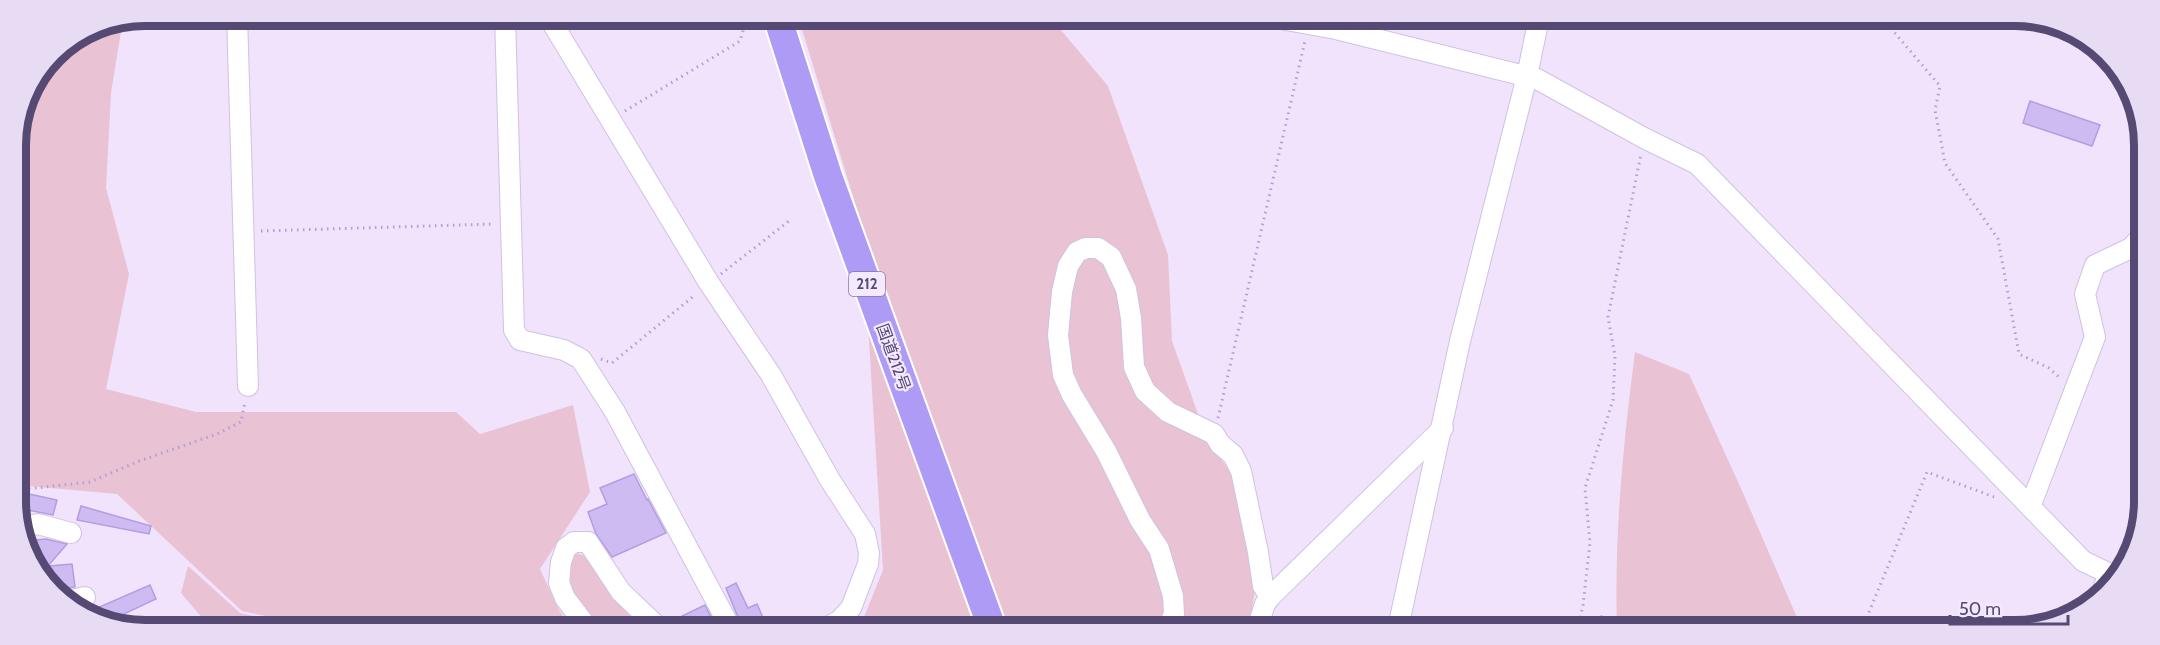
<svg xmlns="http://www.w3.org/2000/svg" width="2160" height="645" font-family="Cabin,'Noto Sans JP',sans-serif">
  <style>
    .green { fill: #e9c2d4 }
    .building { fill: #cdbbf1; stroke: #b39ce3; stroke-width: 1.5 }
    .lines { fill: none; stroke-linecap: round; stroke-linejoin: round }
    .minor-casing { stroke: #cfc2e2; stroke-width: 22 }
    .highway-casing { stroke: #fff; stroke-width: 32 }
    .path { stroke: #b19ed5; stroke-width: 3; stroke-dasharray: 1.5 4.5; stroke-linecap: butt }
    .minor { stroke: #fff; stroke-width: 20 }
    .highway { stroke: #ad9bf5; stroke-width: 28 }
    .labels { text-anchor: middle; stroke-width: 4.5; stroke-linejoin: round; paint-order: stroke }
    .shield { fill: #f5e9ff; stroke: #86799d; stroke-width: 1.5 }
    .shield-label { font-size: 15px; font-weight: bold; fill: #564973 }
    .street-label { font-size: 16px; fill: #564973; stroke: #f5e9ff }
    .rim { fill: none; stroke: #564973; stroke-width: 8 }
  </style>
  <rect width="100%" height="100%" fill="#f1e3fc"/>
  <g class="green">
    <polygon points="798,16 1050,17 1108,86 1168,255 1172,341 1208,442 1238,482 1255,590 1249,628 860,627 883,570 862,226"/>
    <polygon points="123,19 111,93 106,188 129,274 106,389 196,412 456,412 480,434 573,405 590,492 540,569 559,610 570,627 311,626 242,611 117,494 17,485 15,136 25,95 53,53 95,25"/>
    <path d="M1635,352L1689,374L1743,493L1802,629H1617C1614,536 1623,444 1635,352Z"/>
    <polygon points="574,553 583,555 594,567 616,601 640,627 592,627 574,603 567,560"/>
    <polygon points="188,566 240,613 299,626 209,626 181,593"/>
  </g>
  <g class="building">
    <polygon points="2030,101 2100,125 2092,146 2023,123"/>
    <polygon points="634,474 647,500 648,499 666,533 612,557 596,534 588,512 607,504 600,488"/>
    <polygon points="20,492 57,500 53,515 17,508"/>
    <polygon points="81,506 151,526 149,534 77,520"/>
    <polygon points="46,539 67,544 48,566 72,564 75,587 52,591 26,541"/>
    <polygon points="736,583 748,608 757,604 767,627 742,627 726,588"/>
    <polygon points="150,585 156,599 107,622 88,612"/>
    <polygon points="705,605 716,627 689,627 682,616"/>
    <polygon points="1602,616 1616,629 1571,629 1570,624"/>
  </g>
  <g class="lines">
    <g class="minor-casing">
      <g id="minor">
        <polyline points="237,15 248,386"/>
        <polyline points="505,16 514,330 520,340 564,350 581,359 615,412 730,627"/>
        <polyline points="548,16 709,283 771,375 830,480 865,534 869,553 868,564 851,608 839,621 827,627"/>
        <polyline points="1275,18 1336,29 1537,79 1644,138 1697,164 2083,561 2114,576"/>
        <polyline points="2030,507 2095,337 2085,294 2095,265 2131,248 2142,236"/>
        <polyline points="19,528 38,524 71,533"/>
        <polyline points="2100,599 2108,575"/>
        <polyline points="68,601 85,597"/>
        <polyline points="587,627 565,598 559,583 561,562 566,548 574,542 588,542 621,592 658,627"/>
        <polyline points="1168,628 1174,614 1173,596 1159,549 1140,520 1106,451 1072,395 1063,375 1058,335 1062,292 1068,266 1077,252 1086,248 1098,248 1111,257 1126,289 1131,318 1134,367 1145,391 1168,412 1214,434 1220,444 1233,455 1241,471 1258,552 1263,586 1270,597"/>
        <polyline points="1257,628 1265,604 1270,597 1443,428"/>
        <polyline points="1398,628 1460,341 1527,76 1539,18"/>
      </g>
    </g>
    <g class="highway-casing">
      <polyline id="highway" points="777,16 828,176 992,628"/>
    </g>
    <g class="path">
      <polyline points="1883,19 1940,86 1935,110 1945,163 1998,239 2019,354 2049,368 2060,378"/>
      <polyline points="625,111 740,41 746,21 745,16"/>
      <polyline points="261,231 494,224"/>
      <polyline points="721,274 789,221"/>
      <polyline points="601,359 612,363 695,295"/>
      <polyline points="1218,418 1305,41"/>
      <polyline points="17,490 90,482 139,461 217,434 241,422 245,402"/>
      <polyline points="1578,629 1583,605 1590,543 1585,488 1613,400 1615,356 1608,317 1641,154"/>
      <polyline points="1862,629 1927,472 1997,498"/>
    </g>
    <use href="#minor" class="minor"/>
    <use href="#highway" class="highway"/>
  </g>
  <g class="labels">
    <rect class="shield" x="849" y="272" width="36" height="24" rx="4.5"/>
    <g class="shield-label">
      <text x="867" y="289">212</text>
    </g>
    <g class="street-label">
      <text transform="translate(894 357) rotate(70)" y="6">国道212号</text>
    </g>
  </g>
  <path d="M0 0H2160V645H0ZM145 26H2015A119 119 0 0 1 2134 145V501A119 119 0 0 1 2015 620H145A119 119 0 0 1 26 501V145A119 119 0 0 1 145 26Z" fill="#e8dcf4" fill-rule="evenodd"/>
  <path class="rim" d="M145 26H2015A119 119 0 0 1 2134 145V501A119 119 0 0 1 2015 620H145A119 119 0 0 1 26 501V145A119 119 0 0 1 145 26Z"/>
  <path d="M1950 615v9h118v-9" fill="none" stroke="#564973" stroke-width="3"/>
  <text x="1959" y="615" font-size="18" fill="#564973" stroke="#f5e9ff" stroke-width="4.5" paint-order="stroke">50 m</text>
</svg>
